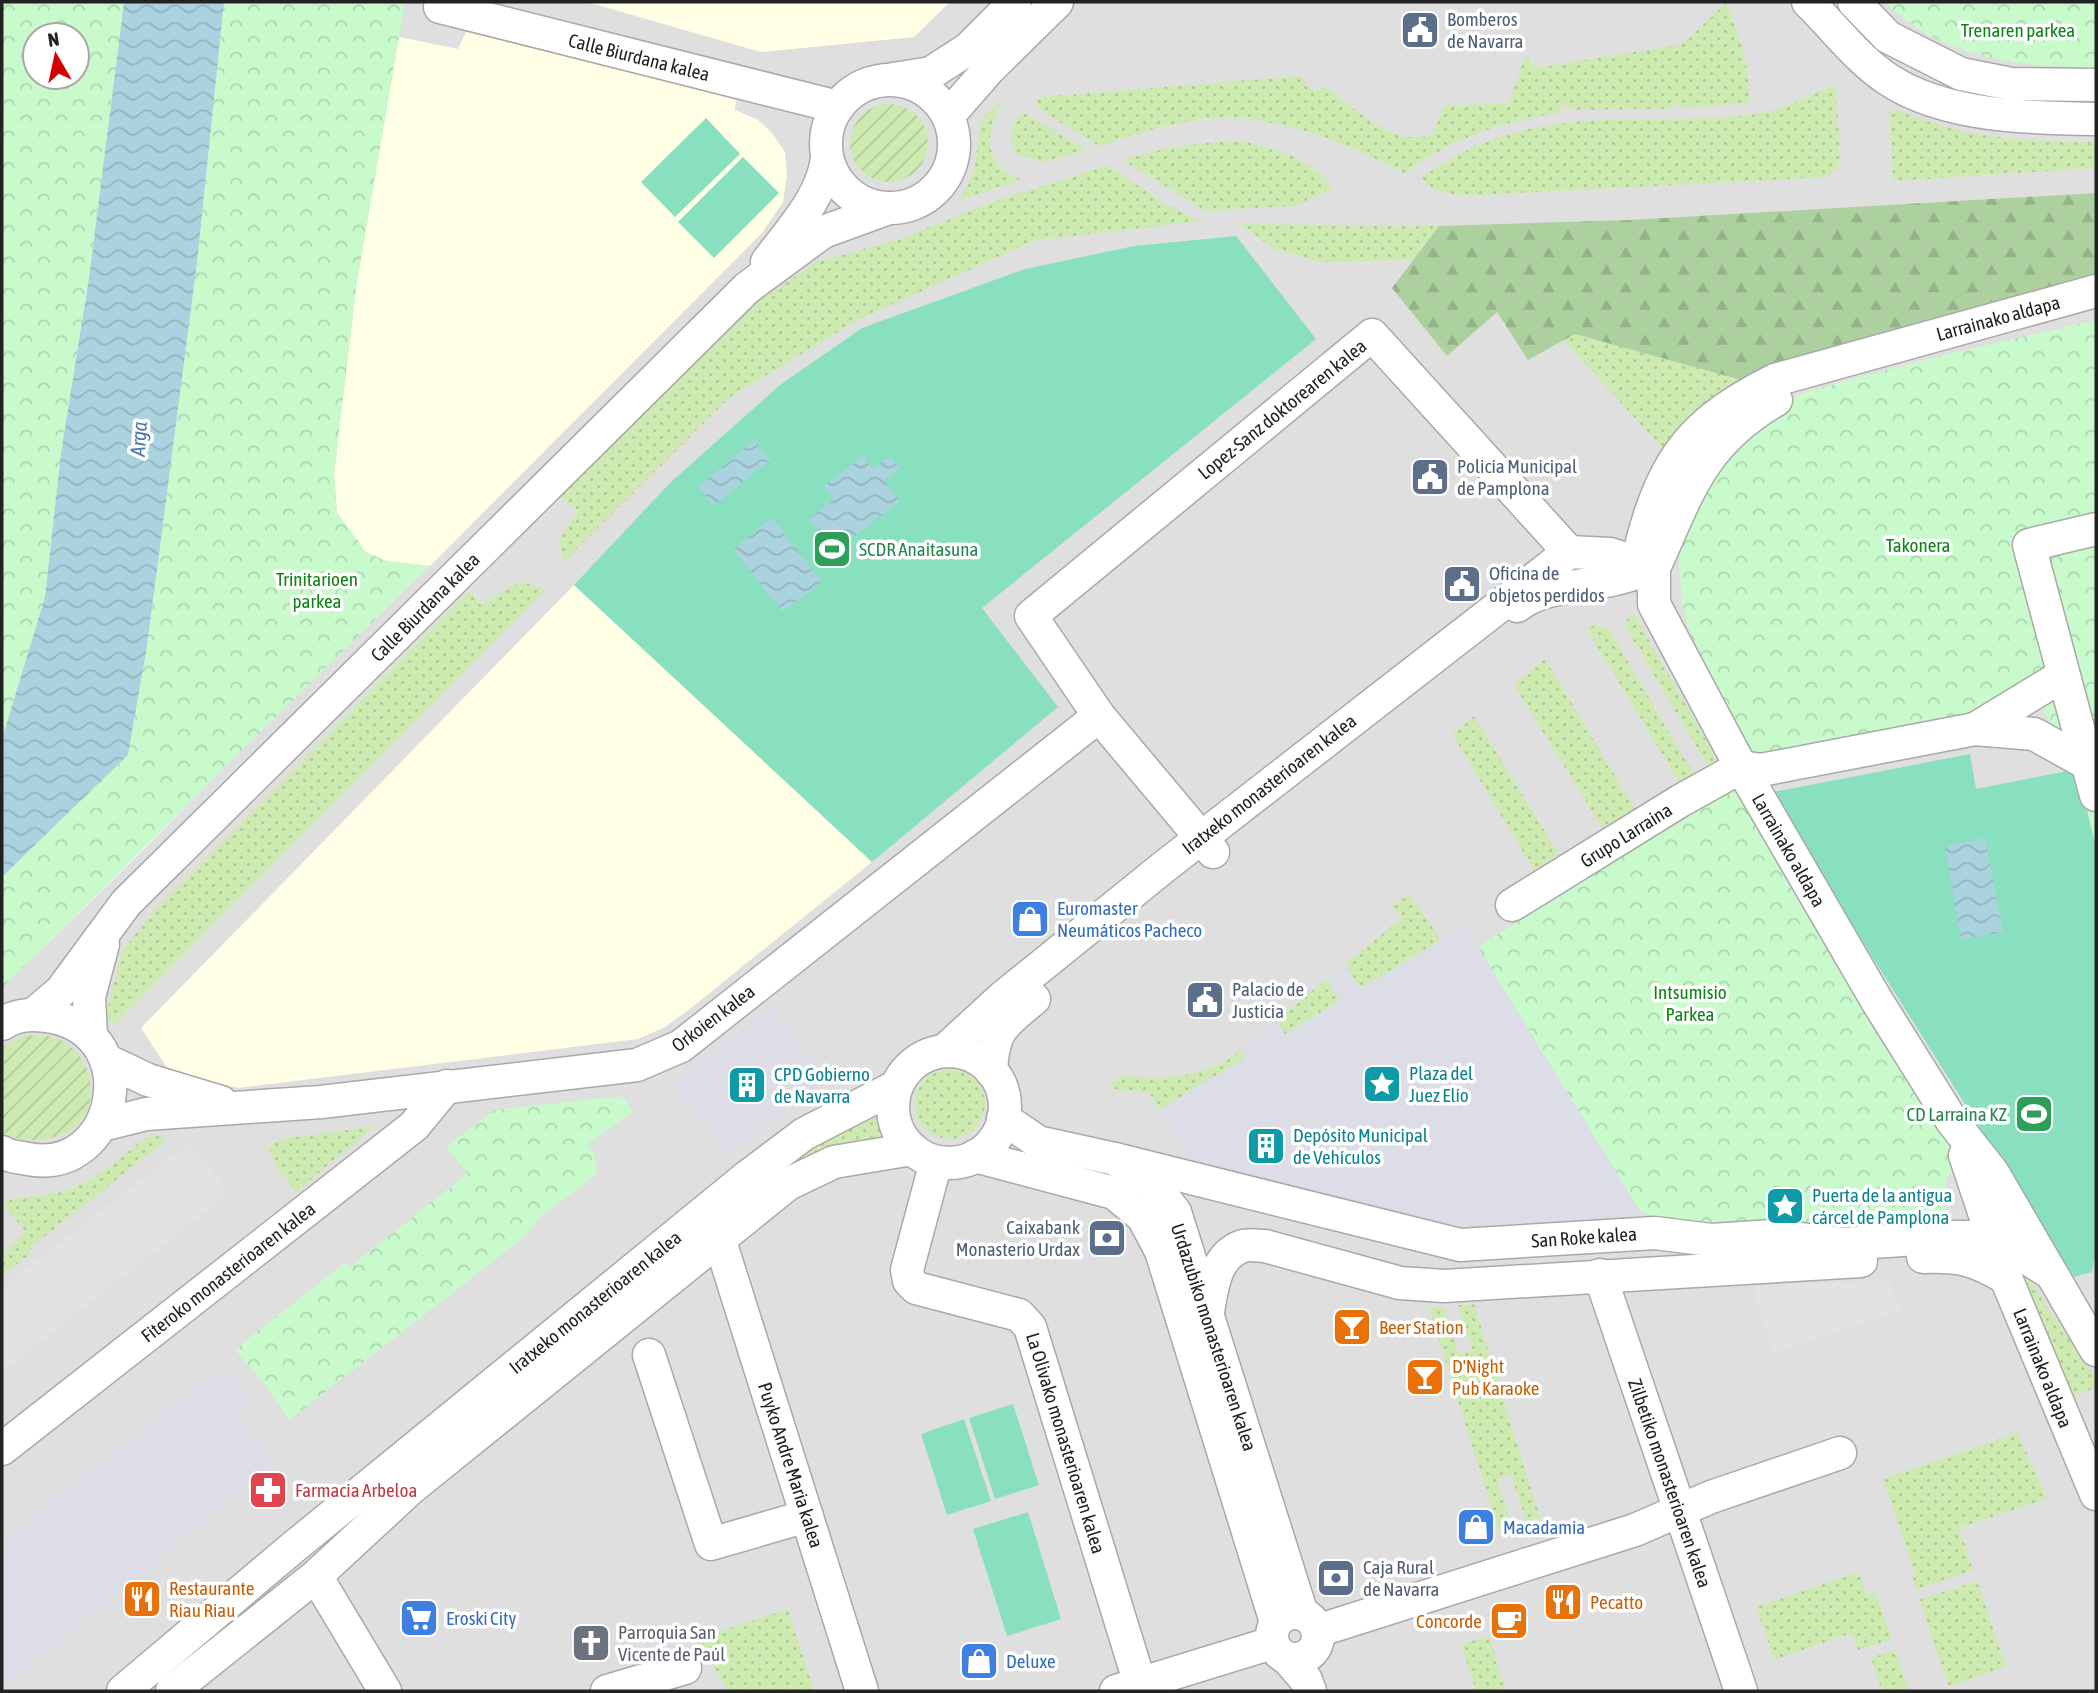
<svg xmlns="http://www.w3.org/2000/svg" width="2098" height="1693" font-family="'Asap Condensed',sans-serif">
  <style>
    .residential { fill: #e0dfdf }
    .education { fill: #ffffe5 }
    .grass { fill: url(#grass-dots) }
    .forest { fill: url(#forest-firs) }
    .park { fill: url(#park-crowns); fill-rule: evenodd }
    .garden { fill: url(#garden-furrows) }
    .pitch { fill: #88e0be }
    .parking { fill: #e2e2e2 }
    .plaza { fill: #dddde8 }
    .water { fill: url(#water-waves) }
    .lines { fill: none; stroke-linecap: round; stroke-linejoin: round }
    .minor-casing { stroke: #a9a9a9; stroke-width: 35 }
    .minor { stroke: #fff; stroke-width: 32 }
    .labels { text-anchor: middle; stroke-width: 7; stroke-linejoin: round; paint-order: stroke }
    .service-label { font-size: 19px; fill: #4e5e75; stroke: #fff; text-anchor: start }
    .park-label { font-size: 19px; fill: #0c8416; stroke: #fff }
    .street-label { font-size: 19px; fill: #222; stroke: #fff }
    .leisure-label { font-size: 19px; fill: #27864d; stroke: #fff; text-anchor: start }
    .shop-label { font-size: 19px; fill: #366cbe; stroke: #fff; text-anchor: start }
    .culture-label { font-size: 19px; fill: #0d838f; stroke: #fff; text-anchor: start }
    .food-label { font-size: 19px; fill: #c56008; stroke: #fff; text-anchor: start }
    .health-label { font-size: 19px; fill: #be3a42; stroke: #fff; text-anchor: start }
    .worship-label { font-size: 19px; fill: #5b616d; stroke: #fff; text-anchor: start }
    .water-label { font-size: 21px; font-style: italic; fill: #4a7aab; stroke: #fff }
  </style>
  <defs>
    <pattern id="grass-dots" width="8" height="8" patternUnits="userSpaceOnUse" patternTransform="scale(1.75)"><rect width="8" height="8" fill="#cdebb0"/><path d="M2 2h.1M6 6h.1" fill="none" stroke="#b0c997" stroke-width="1.8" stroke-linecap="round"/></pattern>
    <pattern id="forest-firs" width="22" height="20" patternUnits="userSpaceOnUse" patternTransform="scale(1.75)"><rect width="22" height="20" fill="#add19e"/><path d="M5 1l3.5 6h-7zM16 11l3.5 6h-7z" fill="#95b388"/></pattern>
    <pattern id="park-crowns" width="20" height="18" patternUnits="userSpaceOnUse" patternTransform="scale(1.75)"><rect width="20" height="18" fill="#c8facc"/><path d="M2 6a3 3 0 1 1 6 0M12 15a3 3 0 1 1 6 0" fill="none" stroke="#acd6af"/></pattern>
    <pattern id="garden-furrows" width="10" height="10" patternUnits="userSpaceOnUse" patternTransform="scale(1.75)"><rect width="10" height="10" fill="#cdebb0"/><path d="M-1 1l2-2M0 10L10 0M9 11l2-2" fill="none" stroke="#b0c997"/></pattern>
    <pattern id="water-waves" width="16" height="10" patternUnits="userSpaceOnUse" patternTransform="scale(1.75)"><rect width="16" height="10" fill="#aad3df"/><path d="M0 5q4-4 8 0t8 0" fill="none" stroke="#92b5bf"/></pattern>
  </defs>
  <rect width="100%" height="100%" fill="#f2efe9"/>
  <polygon class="residential" points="292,2 2096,2 2096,1691 2,1691 2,988 148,846 246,744"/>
  <g class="education">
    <polygon points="587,2 950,2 914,37 761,52"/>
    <polygon points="467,30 736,100 735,110 758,120 772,133 785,152 787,175 783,202 762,233 430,566 386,561 366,552 337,513 334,474 356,288 399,37 458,49"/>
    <polygon points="574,585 872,862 691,1008 665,1027 638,1039 238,1088 170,1072 141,1028"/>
  </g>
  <g class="grass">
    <path d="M1726,3C1741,38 1750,66 1749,103L1684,108L1675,102L1670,109L1573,110L1564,104L1559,113C1497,122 1456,138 1404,173C1348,143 1268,111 1203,119C1167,124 1133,135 1099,146L1047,114L1035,102L1040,97L1300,76L1314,92L1325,86C1353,107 1394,148 1432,135L1445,106L1509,103L1525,56L1536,68L1683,44Z"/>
    <path d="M1836,85L1840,159L1838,169L1826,177L1479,195C1457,195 1437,196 1421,178C1501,121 1570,119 1665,119C1698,118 1734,119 1766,112C1791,107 1812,93 1836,85Z"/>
    <path d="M1003,99C985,134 981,162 1022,180L960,200L974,172L981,119Z"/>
    <path d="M1895,109C1960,138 2026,142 2096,142V168L1893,181L1889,112Z"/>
    <path d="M1022,112L1087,150L1044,162L1016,154C1008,137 1011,127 1022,112Z"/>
    <path d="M1242,141C1280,150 1309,157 1333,188L1294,206L1206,211L1122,160C1163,147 1200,142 1242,141Z"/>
    <polygon points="1108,165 1165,204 1201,221 1033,241 858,320 729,398 564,562 558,540 579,511 558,495 749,308 814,263 900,239 989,203"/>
    <polygon points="1241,224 1439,226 1413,260 1321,262 1274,249"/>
    <path d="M1575,333L1745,381C1711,397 1687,420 1663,449L1564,340Z"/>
    <polygon points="520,582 547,589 112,1027 107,1011 122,951 156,909 470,591 481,605"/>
    <polygon points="1635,616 1713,752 1715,761 1712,773 1624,624 1629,617"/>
    <polygon points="1598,624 1609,629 1699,783 1682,787 1586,628"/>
    <polygon points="1545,659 1635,809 1603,829 1514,685"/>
    <polygon points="1474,716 1559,854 1534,870 1452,734"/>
    <polygon points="1410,894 1441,940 1360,989 1345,964 1402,918 1392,906"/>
    <polygon points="1327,979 1340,1001 1285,1034 1276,1020"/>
    <path d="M1241,1050L1246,1058L1160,1109L1149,1093L1108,1088L1121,1075C1164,1082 1207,1077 1241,1050Z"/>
    <circle cx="950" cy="1104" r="35"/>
    <polygon points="880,1106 888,1137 849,1143 788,1170 778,1164"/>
    <polygon points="375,1126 296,1192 276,1166 268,1146 283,1139"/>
    <path d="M152,1133L167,1140L31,1247L29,1255L2,1275V1256L25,1231L2,1203C22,1195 41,1197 61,1192C90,1186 128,1151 152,1133Z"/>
    <polygon points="2022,1270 2096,1378 2096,1388 2066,1397 2016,1274"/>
    <polygon points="1474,1304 1540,1518 1526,1521 1511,1474 1497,1479 1512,1525 1498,1529 1429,1308 1444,1307 1459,1354 1472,1350 1458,1305"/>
    <polygon points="2018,1433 2047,1499 1959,1528 1973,1570 1916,1590 1912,1579 1916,1577 1883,1479"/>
    <polygon points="1859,1572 1867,1595 1876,1593 1892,1639 1858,1650 1852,1633 1774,1660 1756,1607"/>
    <polygon points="1977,1581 2006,1667 1949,1687 1919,1600"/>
    <polygon points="788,1609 814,1691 728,1691 697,1639"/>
    <polygon points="1489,1636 1505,1688 1476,1691 1461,1644"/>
    <polygon points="1895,1650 1909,1691 1882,1691 1871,1658"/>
  </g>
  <polygon class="forest" points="2096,193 2096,281 1745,381 1575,334 1528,360 1497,312 1447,356 1392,288 1439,226 1629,220"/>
  <g class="park">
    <path d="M2,2H124L89,278L61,453L45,597L2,739ZM35,35H77V77H35Z"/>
    <path d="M224,2H405L356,288L334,474L337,513L366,552L386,561L430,566C286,705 145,848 2,988V877L128,755L147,646L197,263Z"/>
    <path d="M1885,2H2096V68C2020,66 1942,59 1885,2Z"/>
    <polygon points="2096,320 2096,848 2077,769 2039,702 1762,754 1748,747 1689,631 1682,601 1679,564 1683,520 1750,421 1805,392 1936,357"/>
    <polygon points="1732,788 1741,796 1943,1126 1959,1167 1947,1176 1944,1213 1932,1223 1828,1232 1795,1220 1711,1224 1660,1220 1640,1211 1478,947"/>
    <polygon points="623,1096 633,1112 586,1145 595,1155 597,1174 540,1217 523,1238 289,1420 267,1387 236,1351 243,1343 346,1262 350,1267 468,1173 446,1147 494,1110"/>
  </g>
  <g class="garden">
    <circle cx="889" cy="143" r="39"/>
    <path d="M26,1035C34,1036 45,1035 53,1037C86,1047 103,1092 81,1121C65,1141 22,1147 2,1131V1047Z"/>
  </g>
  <g class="pitch">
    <polygon points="706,118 740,154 675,217 641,182"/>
    <polygon points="743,157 779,193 714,258 678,222"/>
    <polygon points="1236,236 1316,339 982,608 1058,707 872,862 574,585 671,482 780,385 862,328 1025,269 1134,246"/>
    <polygon points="1970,754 1976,789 2077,769 2096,848 2096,1248 2092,1272 2074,1277 1769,793"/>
    <polygon points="1013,1404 1039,1485 995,1499 969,1418"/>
    <polygon points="964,1419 991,1501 947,1515 921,1434"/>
    <polygon points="1028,1512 1061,1619 1007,1636 973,1529"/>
  </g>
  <g class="parking">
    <polygon points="189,1143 230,1193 2,1372 2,1287"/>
    <polygon points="1889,1280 1901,1310 1774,1353 1754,1293 1760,1286"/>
  </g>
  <g class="plaza">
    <polygon points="1465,926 1640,1211 1616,1227 1458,1235 1199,1173 1160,1109 1245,1058 1241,1050 1276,1020 1285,1034 1340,1001 1327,979 1345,964 1360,989"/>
    <polygon points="772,1006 826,1079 731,1154 674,1085"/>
    <polygon points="225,1366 252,1399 236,1413 273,1463 2,1690 2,1541"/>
  </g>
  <g class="water">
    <polygon points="124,2 224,2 197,263 147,646 128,755 2,877 2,739 45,597 61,453 89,278"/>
    <polygon points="754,440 771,462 757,470 714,506 698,487"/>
    <polygon points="863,456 873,469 890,456 900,468 884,481 900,501 834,552 809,519 834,499 824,486"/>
    <polygon points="772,518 822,582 783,612 733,549"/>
    <polygon points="1985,838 2003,932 1961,940 1945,846"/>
  </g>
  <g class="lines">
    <g class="minor-casing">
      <g id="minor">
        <path d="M1808,2C1834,27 1858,60 1889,80C1946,117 2030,118 2096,119"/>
        <polyline points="1854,2 1888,37 1961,74 2011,84 2096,85"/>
        <polyline points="440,7 838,107"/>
        <polyline points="893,79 931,73 968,49 1015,2"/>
        <circle cx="890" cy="144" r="64"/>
        <polyline points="948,116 989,69 1057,2"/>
        <path d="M767,262C789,232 823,197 827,158"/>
        <path d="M2096,291L1775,380C1695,420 1665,455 1642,542L1654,568V604L1741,767L1877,1001L1952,1121L1993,1173L2096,1350"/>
        <polyline points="2096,529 2029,545 2096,795"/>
        <path d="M1654,568C1688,494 1700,444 1776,400"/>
        <path d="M1517,606C1545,585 1578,588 1611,580C1625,577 1640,572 1654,568"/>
        <polyline points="1975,729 2062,676"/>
        <polyline points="1741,767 1761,770 1975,729 2034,734 2088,764"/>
        <polyline points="1213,852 1099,716 1031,616 1372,335 1569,552"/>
        <polyline points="1512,905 1680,801 1741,767"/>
        <polyline points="34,1014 61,991 126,903 747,288 823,232 886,209"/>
        <path d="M2,1024C18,1013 35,1014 53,1017C146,1036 117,1176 28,1159C19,1157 9,1157 2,1152"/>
        <polyline points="91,1036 89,997 103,944"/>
        <polyline points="944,1051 1003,997 1165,866 1569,552 1610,554 1654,568"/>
        <circle cx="949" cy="1107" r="56"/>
        <polyline points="108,1061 148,1080 221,1102"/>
        <path d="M991,1071C993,1030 1003,1024 1034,999"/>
        <polyline points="1003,1118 1038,1142 1115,1159 1152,1183 1175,1212 1302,1614"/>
        <polyline points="102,1125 146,1114 321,1102 637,1065 681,1046 1099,716"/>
        <polyline points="1965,1155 2006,1278 2096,1494"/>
        <polyline points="975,1156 1114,1193 1143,1217 1161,1251 1276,1622"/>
        <polyline points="1115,1159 1460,1245 1655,1233 1711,1240 1773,1236 1844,1244 1945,1237 1993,1237 2049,1272"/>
        <polyline points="936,1162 907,1270 909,1281 916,1288 1019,1315 1030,1327 1140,1684"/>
        <polyline points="719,1238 862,1691"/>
        <path d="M1923,1257C1959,1255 1976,1260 2006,1278"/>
        <polyline points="1600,1275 1741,1691"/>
        <path d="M1208,1312C1212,1288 1215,1255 1243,1246C1249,1244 1259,1246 1265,1246L1400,1283L1444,1286L1861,1261"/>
        <polyline points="649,1355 711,1544 807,1516"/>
        <polyline points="2,1449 414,1126 447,1086"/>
        <polyline points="316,1576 385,1691"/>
        <circle cx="1295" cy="1636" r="23"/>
        <polyline points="1317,1631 1635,1530 1711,1497 1840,1453"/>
        <polyline points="1288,1659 1306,1680 1310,1691"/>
        <polyline points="123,1691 290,1550 747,1177 804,1134 897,1086"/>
        <polyline points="172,1691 316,1576 410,1489 788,1184 834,1162 912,1149"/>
        <polyline points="607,1691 685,1668"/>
        <polyline points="1116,1691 1272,1643"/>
      </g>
    </g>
    <use href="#minor" class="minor"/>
  </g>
  <defs>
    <g id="civic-square" transform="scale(2.0125)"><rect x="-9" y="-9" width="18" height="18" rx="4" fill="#5c6f8a" stroke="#fff"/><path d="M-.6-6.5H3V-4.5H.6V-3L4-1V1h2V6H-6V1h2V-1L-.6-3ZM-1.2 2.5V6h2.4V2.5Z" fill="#fff"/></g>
    <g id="stadium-square" transform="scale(2.0125)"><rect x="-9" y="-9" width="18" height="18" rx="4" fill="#2e9e5b" stroke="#fff"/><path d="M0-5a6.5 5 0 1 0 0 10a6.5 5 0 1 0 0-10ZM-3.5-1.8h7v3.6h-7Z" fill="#fff"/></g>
    <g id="shop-square" transform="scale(2.0125)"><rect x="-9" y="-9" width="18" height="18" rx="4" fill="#3f7fe0" stroke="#fff"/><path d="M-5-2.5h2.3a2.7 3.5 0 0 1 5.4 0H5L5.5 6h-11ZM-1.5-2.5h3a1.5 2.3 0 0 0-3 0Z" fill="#fff"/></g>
    <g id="sight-square" transform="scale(2.0125)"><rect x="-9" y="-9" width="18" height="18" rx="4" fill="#0f9aa8" stroke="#fff"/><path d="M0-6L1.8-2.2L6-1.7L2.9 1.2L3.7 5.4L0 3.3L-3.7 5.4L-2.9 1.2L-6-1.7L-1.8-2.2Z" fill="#fff"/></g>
    <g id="building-square" transform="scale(2.0125)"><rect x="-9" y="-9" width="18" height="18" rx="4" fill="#0f9aa8" stroke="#fff"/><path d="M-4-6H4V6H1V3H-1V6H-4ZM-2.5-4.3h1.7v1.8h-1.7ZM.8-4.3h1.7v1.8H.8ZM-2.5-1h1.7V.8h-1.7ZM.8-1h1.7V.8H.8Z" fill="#fff"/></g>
    <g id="bank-square" transform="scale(2.0125)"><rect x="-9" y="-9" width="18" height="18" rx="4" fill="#5c6f8a" stroke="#fff"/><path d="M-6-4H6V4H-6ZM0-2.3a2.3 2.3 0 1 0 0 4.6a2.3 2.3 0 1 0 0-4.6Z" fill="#fff"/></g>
    <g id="bar-square" transform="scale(2.0125)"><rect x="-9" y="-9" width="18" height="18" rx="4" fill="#e8710a" stroke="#fff"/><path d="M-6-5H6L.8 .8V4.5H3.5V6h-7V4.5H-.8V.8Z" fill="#fff"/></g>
    <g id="pharmacy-square" transform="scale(2.0125)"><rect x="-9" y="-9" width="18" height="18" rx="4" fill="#e0444e" stroke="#fff"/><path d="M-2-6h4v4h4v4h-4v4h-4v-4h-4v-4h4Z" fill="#fff"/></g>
    <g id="restaurant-square" transform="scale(2.0125)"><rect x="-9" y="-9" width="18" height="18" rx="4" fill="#e8710a" stroke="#fff"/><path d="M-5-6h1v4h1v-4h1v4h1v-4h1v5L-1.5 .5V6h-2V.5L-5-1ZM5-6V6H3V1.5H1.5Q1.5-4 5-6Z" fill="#fff"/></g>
    <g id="supermarket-square" transform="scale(2.0125)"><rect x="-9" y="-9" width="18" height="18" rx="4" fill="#3f7fe0" stroke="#fff"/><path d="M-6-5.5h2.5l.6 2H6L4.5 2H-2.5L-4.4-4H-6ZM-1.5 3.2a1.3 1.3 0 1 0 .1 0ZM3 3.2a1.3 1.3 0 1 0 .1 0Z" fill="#fff"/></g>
    <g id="cafe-square" transform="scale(2.0125)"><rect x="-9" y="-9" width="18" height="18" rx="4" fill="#e8710a" stroke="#fff"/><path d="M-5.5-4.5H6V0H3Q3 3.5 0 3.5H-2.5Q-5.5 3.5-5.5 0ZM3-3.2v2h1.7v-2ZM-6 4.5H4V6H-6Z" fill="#fff"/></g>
    <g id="church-square" transform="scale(2.0125)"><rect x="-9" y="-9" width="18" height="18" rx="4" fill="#6b7280" stroke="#fff"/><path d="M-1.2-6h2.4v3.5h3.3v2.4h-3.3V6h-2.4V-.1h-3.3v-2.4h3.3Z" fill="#fff"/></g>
  </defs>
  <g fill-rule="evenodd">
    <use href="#civic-square" x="1420" y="30"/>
    <use href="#civic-square" x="1430" y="477"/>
    <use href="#stadium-square" x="832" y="549"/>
    <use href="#civic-square" x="1462" y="584"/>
    <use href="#shop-square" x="1030" y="919"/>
    <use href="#civic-square" x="1205" y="1000"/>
    <use href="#sight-square" x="1382" y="1084"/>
    <use href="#building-square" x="747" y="1085"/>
    <use href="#stadium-square" x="2034" y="1114"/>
    <use href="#building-square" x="1266" y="1146"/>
    <use href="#sight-square" x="1785" y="1206"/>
    <use href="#bank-square" x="1107" y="1238"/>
    <use href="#bar-square" x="1352" y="1327"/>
    <use href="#bar-square" x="1425" y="1377"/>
    <use href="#pharmacy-square" x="268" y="1490"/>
    <use href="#shop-square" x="1476" y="1527"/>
    <use href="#bank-square" x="1336" y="1578"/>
    <use href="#restaurant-square" x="142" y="1599"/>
    <use href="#restaurant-square" x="1563" y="1602"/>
    <use href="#supermarket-square" x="419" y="1618"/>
    <use href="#cafe-square" x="1509" y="1621"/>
    <use href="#church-square" x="591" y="1643"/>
    <use href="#shop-square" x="979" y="1661"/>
  </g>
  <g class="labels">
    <g class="service-label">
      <text x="1447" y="26">Bomberos<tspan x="1447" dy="22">de Navarra</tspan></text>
      <text x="1457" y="473">Policía Municipal<tspan x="1457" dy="22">de Pamplona</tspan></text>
      <text x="1489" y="580">Oficina de<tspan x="1489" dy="22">objetos perdidos</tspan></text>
      <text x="1232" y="996">Palacio de<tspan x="1232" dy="22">Justicia</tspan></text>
      <text x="1080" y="1234" text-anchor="end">Caixabank<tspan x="1080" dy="22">Monasterio Urdax</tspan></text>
      <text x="1363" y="1574">Caja Rural<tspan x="1363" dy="22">de Navarra</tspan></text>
    </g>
    <g class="park-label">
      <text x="2018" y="37">Trenaren parkea</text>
      <text x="1918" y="552">Takonera</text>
      <text x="317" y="586">Trinitarioen<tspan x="317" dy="22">parkea</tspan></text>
      <text x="1690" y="999">Intsumisio<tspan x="1690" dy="22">Parkea</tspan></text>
    </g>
    <g class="street-label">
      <text transform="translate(639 57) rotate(14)" y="7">Calle Biurdana kalea</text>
      <text transform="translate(1998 318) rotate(-15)" y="7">Larrainako aldapa</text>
      <text transform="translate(1282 409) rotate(-39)" y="7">Lopez-Sanz doktorearen kalea</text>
      <text transform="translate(425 607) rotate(-45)" y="7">Calle Biurdana kalea</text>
      <text transform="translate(1269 784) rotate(-38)" y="7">Iratxeko monasterioaren kalea</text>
      <text transform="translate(1626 835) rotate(-32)" y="7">Grupo Larraina</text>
      <text transform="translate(1789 850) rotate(60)" y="7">Larrainako aldapa</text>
      <text transform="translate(713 1018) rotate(-37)" y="7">Orkoien kalea</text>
      <text transform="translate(1584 1237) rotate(-4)" y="7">San Roke kalea</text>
      <text transform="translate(228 1272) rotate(-38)" y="7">Fiteroko monasterioaren kalea</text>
      <text transform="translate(595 1302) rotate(-39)" y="7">Iratxeko monasterioaren kalea</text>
      <text transform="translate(1214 1337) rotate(72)" y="7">Urdazubiko monasterioaren kalea</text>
      <text transform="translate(2043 1368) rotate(68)" y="7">Larrainako aldapa</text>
      <text transform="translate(1066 1443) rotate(73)" y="7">La Olivako monasterioaren kalea</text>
      <text transform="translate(791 1465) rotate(72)" y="7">Puyko Andre Maria kalea</text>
      <text transform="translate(1670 1483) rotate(71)" y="7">Zilbetiko monasterioaren kalea</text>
    </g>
    <g class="leisure-label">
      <text x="859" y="556">SCDR Anaitasuna</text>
      <text x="2007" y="1121" text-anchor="end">CD Larraina KZ</text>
    </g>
    <g class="shop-label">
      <text x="1057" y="915">Euromaster<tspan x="1057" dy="22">Neumáticos Pacheco</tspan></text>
      <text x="1503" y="1534">Macadamia</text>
      <text x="446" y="1625">Eroski City</text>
      <text x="1006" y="1668">Deluxe</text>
    </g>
    <g class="culture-label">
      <text x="1409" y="1080">Plaza del<tspan x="1409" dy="22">Juez Elío</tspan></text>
      <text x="774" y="1081">CPD Gobierno<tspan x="774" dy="22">de Navarra</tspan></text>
      <text x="1293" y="1142">Depósito Municipal<tspan x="1293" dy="22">de Vehículos</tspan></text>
      <text x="1812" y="1202">Puerta de la antigua<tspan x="1812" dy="22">cárcel de Pamplona</tspan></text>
    </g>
    <g class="food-label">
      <text x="1379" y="1334">Beer Station</text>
      <text x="1452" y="1373">D'Night<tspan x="1452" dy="22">Pub Karaoke</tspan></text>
      <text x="169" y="1595">Restaurante<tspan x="169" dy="22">Riau Riau</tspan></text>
      <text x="1590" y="1609">Pecatto</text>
      <text x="1482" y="1628" text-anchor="end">Concorde</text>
    </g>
    <g class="health-label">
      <text x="295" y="1497">Farmacia Arbeloa</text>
    </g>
    <g class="worship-label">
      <text x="618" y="1639">Parroquia San<tspan x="618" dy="22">Vicente de Paúl</tspan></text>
    </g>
    <g class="water-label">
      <text transform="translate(139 439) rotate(-86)" y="7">Arga</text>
    </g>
  </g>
  <rect width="2098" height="1693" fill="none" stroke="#222222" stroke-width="7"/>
  <g transform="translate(56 56) rotate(351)"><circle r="33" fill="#ffffff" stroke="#a7a7a7" stroke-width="2"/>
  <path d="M0-5L12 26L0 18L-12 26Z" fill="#d40000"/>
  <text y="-10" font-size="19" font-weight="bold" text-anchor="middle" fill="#222222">N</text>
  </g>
</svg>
